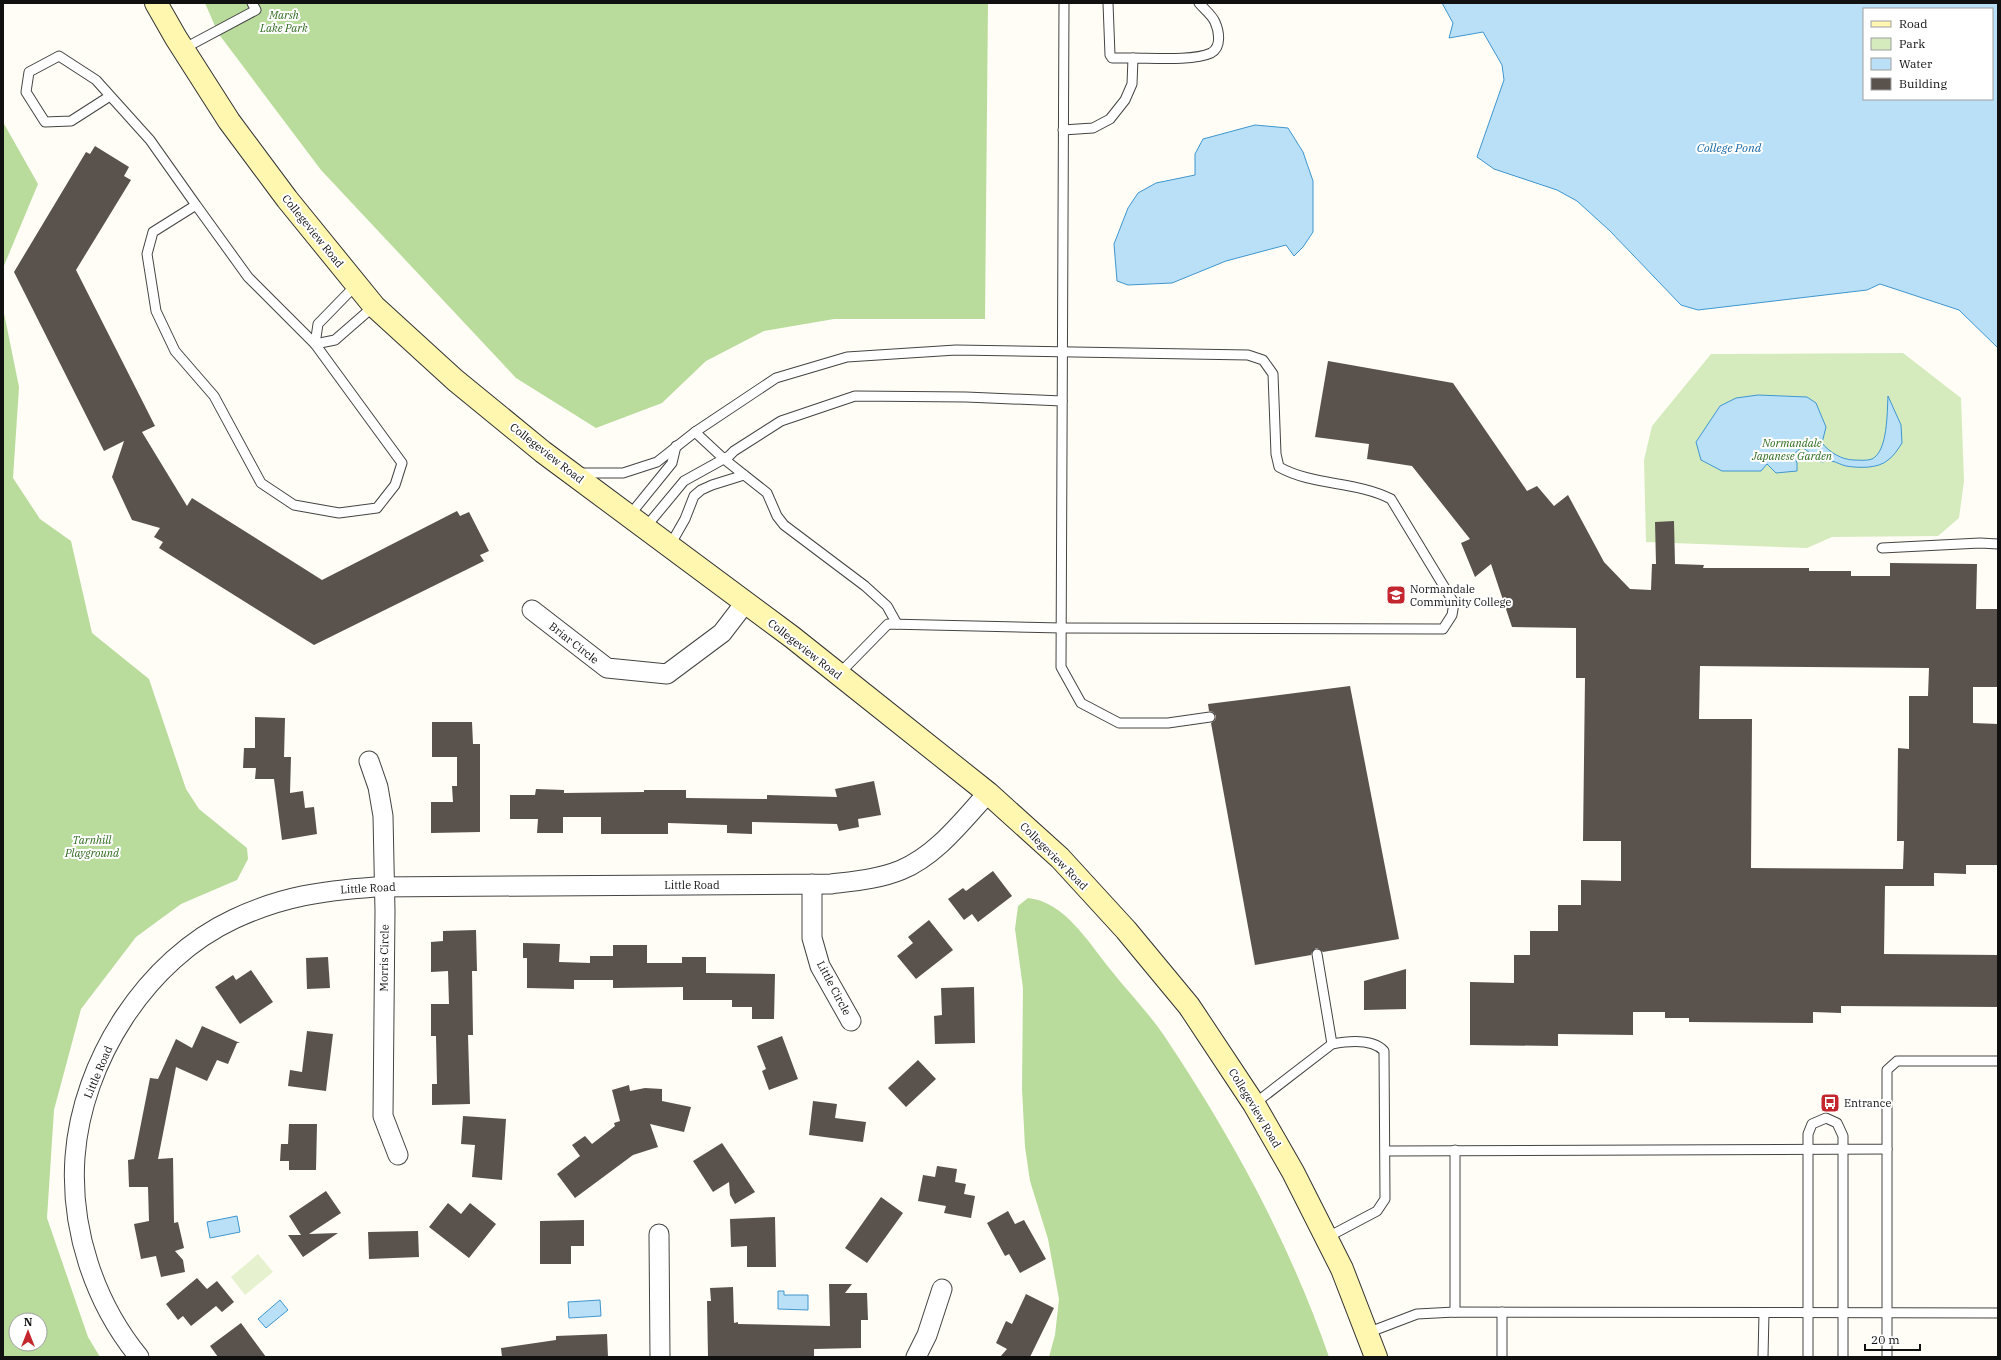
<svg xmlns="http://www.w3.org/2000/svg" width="2001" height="1360" font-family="'IBM Plex Serif',serif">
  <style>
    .green { fill: #d5ebbd }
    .forest { fill: #b9dc9c; fill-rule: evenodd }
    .pitch { fill: #e6f2cf }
    .water { fill: #b9e0f7; stroke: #3f96cf; fill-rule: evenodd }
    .building { fill: #5a524d; fill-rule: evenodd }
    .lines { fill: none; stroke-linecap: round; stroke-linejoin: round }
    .lane-casing { stroke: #444; stroke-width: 11 }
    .street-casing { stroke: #444; stroke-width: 21 }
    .secondary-casing { stroke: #333; stroke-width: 24 }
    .lane { stroke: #fff; stroke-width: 9 }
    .street { stroke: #fff; stroke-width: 19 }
    .secondary { stroke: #fff6b0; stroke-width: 22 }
    .labels { text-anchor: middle; stroke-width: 4; stroke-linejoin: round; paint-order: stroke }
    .park-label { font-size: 11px; font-style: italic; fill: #2f6b1f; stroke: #fff }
    .street-label { font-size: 11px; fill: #111; stroke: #fff }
    .poi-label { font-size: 11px; fill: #111; stroke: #fff; text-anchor: start }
    .water-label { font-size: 12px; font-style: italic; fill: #1768a6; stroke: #fff }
  </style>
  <rect width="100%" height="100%" fill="#fffdf5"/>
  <polygon class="green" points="1903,353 1961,398 1964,481 1959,518 1938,536 1832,537 1807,548 1646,542 1644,460 1652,426 1711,354"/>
  <g class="forest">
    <polygon points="205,3 988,3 985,319 834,319 764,331 706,361 662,403 596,428 516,378 321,170 218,33"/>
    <polygon points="3,122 38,184 3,268"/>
    <path d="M3,308L19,387L13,478L40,519L71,541L92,633L149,679L186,789L199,809L247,848L248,859L237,880L181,904L136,937L81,1009L54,1110L47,1218L88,1337L100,1357H3ZM16,1320H40V1344H16Z"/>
    <path d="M1028,898C1065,902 1088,942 1110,969C1128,992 1149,1013 1165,1037C1232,1137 1290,1244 1329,1357H1049L1055,1335L1059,1299L1048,1239L1030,1181L1025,1147L1022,1089L1023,988L1015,929L1018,906Z"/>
  </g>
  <polygon class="pitch" points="258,1254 273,1272 245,1295 231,1277"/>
  <g class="water">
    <path d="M1442,3H1998V348L1959,310L1880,284L1867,290L1698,310L1681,305L1610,231L1577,201L1557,190L1494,169L1477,157L1504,80L1502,65L1483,32L1449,38L1453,23ZM1864,9H1992V99H1864Z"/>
    <polygon points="1255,125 1288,128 1303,152 1313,181 1313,232 1303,247 1294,256 1286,245 1226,261 1172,283 1128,285 1117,281 1114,244 1128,208 1138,193 1156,183 1195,175 1195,154 1203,139"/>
    <path d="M1758,395L1807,397L1816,403L1826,427L1822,443C1829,452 1842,460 1854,460C1859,460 1867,461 1872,459C1888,451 1887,412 1888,396L1901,425L1902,443C1898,449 1894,456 1888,460C1878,469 1858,468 1846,466C1835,463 1834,459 1822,462L1802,447L1794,454L1797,463V471L1776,473L1767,464L1761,471H1722L1701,460L1696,442L1720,406L1736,398Z"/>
    <polygon points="237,1216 240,1232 210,1238 207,1222"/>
    <polygon points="778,1291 784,1291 784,1295 808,1295 808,1310 778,1309"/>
    <polygon points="280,1300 288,1310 266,1328 258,1319"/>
    <polygon points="600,1300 601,1316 569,1318 568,1302"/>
  </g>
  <g class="building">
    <polygon points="95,146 129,167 124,176 131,180 76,270 155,426 142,432 187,506 192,498 322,580 457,511 460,516 469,512 489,551 480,555 484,561 314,645 159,548 163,542 154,537 160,528 132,520 112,477 124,441 104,451 14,272 86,152 90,154"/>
    <path d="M1328,361L1453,383L1527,491L1537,486L1554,506L1568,495L1604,562L1630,589L1651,590L1652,564H1656L1655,522L1674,521L1675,564L1704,565L1703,568H1809V571H1851V576H1890V563L1977,564L1976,609H1998V687H1973V723L1998,724V865H1966V874L1934,873V886H1885L1884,954L1998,955V1007L1841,1006V1013L1813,1012V1023L1689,1022V1018H1665V1012H1633V1035L1558,1034V1046L1470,1045V982L1514,983V955H1530V931H1558V905H1581V880L1621,881V841H1583L1585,678H1576V628L1512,627L1491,564L1475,577L1461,543L1470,539L1412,466L1367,459L1369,444L1315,437ZM1700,666L1929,668L1928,696H1909V749L1898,748L1897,841H1904L1903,869L1751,868L1752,719H1699Z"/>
    <polygon points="1350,686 1399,939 1323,952 1319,949 1316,948 1312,952 1311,955 1255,965 1211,723 1215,720 1216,716 1213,712 1209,711 1208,704"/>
    <polygon points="255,717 285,718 284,757 291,757 290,793 303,791 305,808 314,807 317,834 282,840 274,779 255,779 256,768 243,768 244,748 255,748"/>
    <polygon points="432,722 472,722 473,744 480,744 480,832 431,833 431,802 453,802 452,786 457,786 457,757 432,757"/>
    <polygon points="874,781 881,815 858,819 859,827 839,831 837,824 752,822 752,834 727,833 727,825 668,823 668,834 601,834 601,817 563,817 563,833 537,833 538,819 510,819 510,795 535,795 536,789 564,790 564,793 644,792 644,790 686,790 686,798 767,799 767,795 837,797 835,789"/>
    <polygon points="993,871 1012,896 978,922 972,914 964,920 948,899 963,888 966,891"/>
    <polygon points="929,920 953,950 916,979 897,956 913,943 908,937"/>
    <polygon points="476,930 477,971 472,971 473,1035 468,1035 470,1104 432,1105 432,1084 437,1084 436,1036 431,1036 431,1004 449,1004 448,971 431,972 431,942 443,941 443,931"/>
    <polygon points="523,943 560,944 559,962 590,963 590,956 613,956 613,945 647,945 647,963 682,963 682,957 706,957 706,973 775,974 774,1019 752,1019 752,1007 732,1007 732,1000 683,1000 683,987 613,988 613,980 574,980 574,989 527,988 527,958 523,958"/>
    <polygon points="328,957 330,988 307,989 306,958"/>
    <polygon points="1406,969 1406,1009 1364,1010 1364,981"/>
    <polygon points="251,970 273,1002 240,1024 215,987 233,975 236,980"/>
    <polygon points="974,987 975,1043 935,1044 934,1016 942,1015 941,988"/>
    <polygon points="202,1026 240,1043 237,1043 228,1064 217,1060 207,1081 176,1067 158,1159 173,1158 174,1223 178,1222 184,1248 175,1251 183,1260 185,1272 161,1277 156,1256 141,1259 134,1224 149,1221 148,1187 129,1187 128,1160 134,1159 150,1078 158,1079 176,1039 192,1048"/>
    <polygon points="307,1031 333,1034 326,1091 288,1086 290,1070 302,1072"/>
    <polygon points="782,1036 798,1079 769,1090 762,1071 766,1069 757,1046"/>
    <polygon points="918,1060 936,1079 906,1107 888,1088"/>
    <polygon points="629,1085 630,1091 645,1088 662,1089 662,1101 691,1107 684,1132 650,1124 658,1147 633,1155 575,1198 557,1174 580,1156 572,1145 585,1136 592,1144 615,1126 614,1123 620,1121 612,1090"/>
    <polygon points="813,1101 837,1104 835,1118 866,1122 863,1142 809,1135"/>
    <polygon points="463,1116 506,1119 502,1180 472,1177 475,1145 461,1144"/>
    <polygon points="289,1124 317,1124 316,1170 289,1170 289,1161 280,1161 281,1144 288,1144"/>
    <polygon points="722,1143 755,1192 735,1204 730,1195 729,1182 713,1192 693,1161"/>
    <polygon points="937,1166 957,1169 955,1182 966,1184 964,1194 975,1196 971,1218 944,1213 946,1206 918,1201 923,1175 935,1177"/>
    <polygon points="326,1191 341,1213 309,1234 338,1233 303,1257 288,1235 301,1235 289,1216"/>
    <polygon points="881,1197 903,1213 867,1263 845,1248"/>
    <polygon points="448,1203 461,1214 470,1203 496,1224 469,1258 429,1227"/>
    <polygon points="1008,1211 1015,1224 1024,1220 1046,1259 1020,1273 1009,1254 1005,1256 987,1223"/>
    <polygon points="775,1217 776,1267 747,1267 747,1246 731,1247 730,1219"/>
    <polygon points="584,1220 584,1246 571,1246 571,1264 540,1264 540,1221"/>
    <polygon points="418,1231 419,1257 369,1259 368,1232"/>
    <polygon points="197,1278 207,1289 217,1281 234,1302 222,1312 216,1306 191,1326 183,1316 178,1320 166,1304"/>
    <polygon points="829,1284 852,1284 845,1293 867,1293 868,1320 861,1320 861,1348 814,1349 814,1357 708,1357 707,1301 711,1301 710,1288 733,1287 734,1323 738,1322 738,1324 830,1326"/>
    <polygon points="1026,1294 1054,1308 1030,1357 1000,1357 1007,1349 996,1343 1006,1321 1012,1324"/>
    <polygon points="241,1323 266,1357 218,1357 210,1346"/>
    <polygon points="607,1334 608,1357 502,1357 501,1348 556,1340 556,1336"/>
  </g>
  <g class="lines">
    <g class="lane-casing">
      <g id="lane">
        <polyline points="1064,3 1061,667 1081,703 1119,723 1168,723 1210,717"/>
        <polyline points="1108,3 1110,55 1112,58 1133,58"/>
        <polyline points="183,49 256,10 252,3"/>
        <polyline points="110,96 71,121 45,122 26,92 29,72 59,56 96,80 150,140 196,205 153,232 147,254 156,311 175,351 214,396 261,483 294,505 339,513 377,508 395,485 402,463 315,344 248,277 196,205"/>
        <path d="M1063,130L1093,128L1110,119L1125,100L1132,84L1133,58C1153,58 1194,61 1211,53C1222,47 1219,31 1215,22C1212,15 1204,9 1199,3"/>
        <polyline points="315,344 318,324 356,285"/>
        <polyline points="315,344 335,340 374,306"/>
        <path d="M695,432L776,378L847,357L956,350L1248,355L1263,360L1273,374L1276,454L1279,467C1313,486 1356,481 1391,499L1454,603L1452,615L1443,629L1061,628L888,624L839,674"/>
        <polyline points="579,473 623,473 657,462 695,432 724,459 767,493 777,516 784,525 865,586 887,606 897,624"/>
        <polyline points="629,516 672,463 676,446"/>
        <polyline points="645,528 684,481 729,456 734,451 781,421 855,396 966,397 1062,401"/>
        <polyline points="669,547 685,519 694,496 701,490 712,485 744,475"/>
        <polyline points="1882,548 1980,543 1998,544"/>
        <polyline points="1317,954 1332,1044"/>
        <path d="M1254,1104L1332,1044C1348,1041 1372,1038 1384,1051L1385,1199L1377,1211L1326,1238"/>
        <polyline points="1887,1149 1887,1357"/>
        <polyline points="1455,1150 1455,1312"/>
        <polyline points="1386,1151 1887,1149 1887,1070 1897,1061 1998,1061"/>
        <polyline points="1502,1312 1502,1357"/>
        <polyline points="1367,1333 1417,1314 1455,1312 1998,1313"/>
        <polyline points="1763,1357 1764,1313"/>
        <polyline points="1808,1357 1808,1134 1812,1124 1826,1118 1837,1123 1843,1136 1843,1357"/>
      </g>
    </g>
    <g class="street-casing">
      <g id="street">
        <polyline points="532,610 607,668 667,674 722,633 745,603"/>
        <polyline points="369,761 378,787 383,816 385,911 383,1116 398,1155"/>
        <polyline points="812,884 812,938 820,966 851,1021"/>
        <polyline points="659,1234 660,1357"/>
        <path d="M139,1357C94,1302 70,1228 75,1157C82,1061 146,960 234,919C283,896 322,891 375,887L831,884C855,881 879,879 901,870C937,855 962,821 988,793"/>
        <polyline points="916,1357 927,1335 942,1289"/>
      </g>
    </g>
    <g class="secondary-casing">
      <polyline id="secondary" points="156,3 176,38 229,121 287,199 374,306 455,380 543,452 792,637 988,793 1060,858 1126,930 1189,1006 1254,1104 1293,1172 1342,1269 1376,1357"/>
    </g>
    <use href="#lane" class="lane"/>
    <use href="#street" class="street"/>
    <use href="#secondary" class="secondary"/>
  </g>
  <defs>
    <g id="university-square" transform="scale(1)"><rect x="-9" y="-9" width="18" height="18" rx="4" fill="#c4262e" stroke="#fff"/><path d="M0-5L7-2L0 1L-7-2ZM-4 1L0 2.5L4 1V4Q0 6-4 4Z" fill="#fff"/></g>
    <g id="bus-square" transform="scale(1)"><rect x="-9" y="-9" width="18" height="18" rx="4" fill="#c4262e" stroke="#fff"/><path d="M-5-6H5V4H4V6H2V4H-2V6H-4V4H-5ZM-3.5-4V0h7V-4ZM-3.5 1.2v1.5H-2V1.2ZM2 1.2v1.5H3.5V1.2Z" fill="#fff"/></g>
  </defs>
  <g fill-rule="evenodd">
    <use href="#university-square" x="1396" y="595"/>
    <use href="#bus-square" x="1830" y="1103"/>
  </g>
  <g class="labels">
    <g class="park-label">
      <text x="284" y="19">Marsh<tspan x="284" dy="13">Lake Park</tspan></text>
      <text x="1792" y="447">Normandale<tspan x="1792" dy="13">Japanese Garden</tspan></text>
      <text x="92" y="844">Tarnhill<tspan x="92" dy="13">Playground</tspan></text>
    </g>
    <g class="street-label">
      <text transform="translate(313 231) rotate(51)" y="4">Collegeview Road</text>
      <text transform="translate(547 453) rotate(38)" y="4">Collegeview Road</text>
      <text transform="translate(574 643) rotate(38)" y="4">Briar Circle</text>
      <text transform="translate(805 649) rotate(38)" y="4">Collegeview Road</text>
      <text transform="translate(1054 856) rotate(45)" y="4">Collegeview Road</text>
      <text x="692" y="889">Little Road</text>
      <text transform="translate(368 888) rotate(-3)" y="4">Little Road</text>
      <text transform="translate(384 958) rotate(-89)" y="4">Morris Circle</text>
      <text transform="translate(834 988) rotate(62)" y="4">Little Circle</text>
      <text transform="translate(98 1072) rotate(-67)" y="4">Little Road</text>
      <text transform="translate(1255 1108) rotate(59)" y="4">Collegeview Road</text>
    </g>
    <g class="poi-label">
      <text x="1410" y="593">Normandale<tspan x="1410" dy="13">Community College</tspan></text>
      <text x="1844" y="1107">Entrance</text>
    </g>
    <g class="water-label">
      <text x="1729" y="152">College Pond</text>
    </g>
  </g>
  <rect width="2001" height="1360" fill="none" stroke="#111111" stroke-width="8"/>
  <rect x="1863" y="8" width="130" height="92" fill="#ffffff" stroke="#a0a0a0"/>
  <rect x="1871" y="21" width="20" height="6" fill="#fff6b0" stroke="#a0a0a0"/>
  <text x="1899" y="28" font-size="12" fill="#111111">Road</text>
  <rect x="1871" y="38" width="20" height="12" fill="#d5ebbd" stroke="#a0a0a0"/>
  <text x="1899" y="48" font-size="12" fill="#111111">Park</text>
  <rect x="1871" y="58" width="20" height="12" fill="#b9e0f7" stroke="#a0a0a0"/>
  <text x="1899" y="68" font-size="12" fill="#111111">Water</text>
  <rect x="1871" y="78" width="20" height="12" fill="#5a524d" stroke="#a0a0a0"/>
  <text x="1899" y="88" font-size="12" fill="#111111">Building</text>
  <g transform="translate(28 1332)"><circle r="19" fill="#ffffff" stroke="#a0a0a0"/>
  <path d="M0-3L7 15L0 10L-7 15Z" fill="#c4262e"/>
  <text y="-6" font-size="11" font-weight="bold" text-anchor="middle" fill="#111111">N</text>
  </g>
  <path d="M1865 1344v6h55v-6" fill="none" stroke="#111111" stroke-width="2"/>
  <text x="1871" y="1344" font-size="12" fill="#111111" stroke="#ffffff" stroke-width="3" paint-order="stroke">20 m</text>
</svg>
